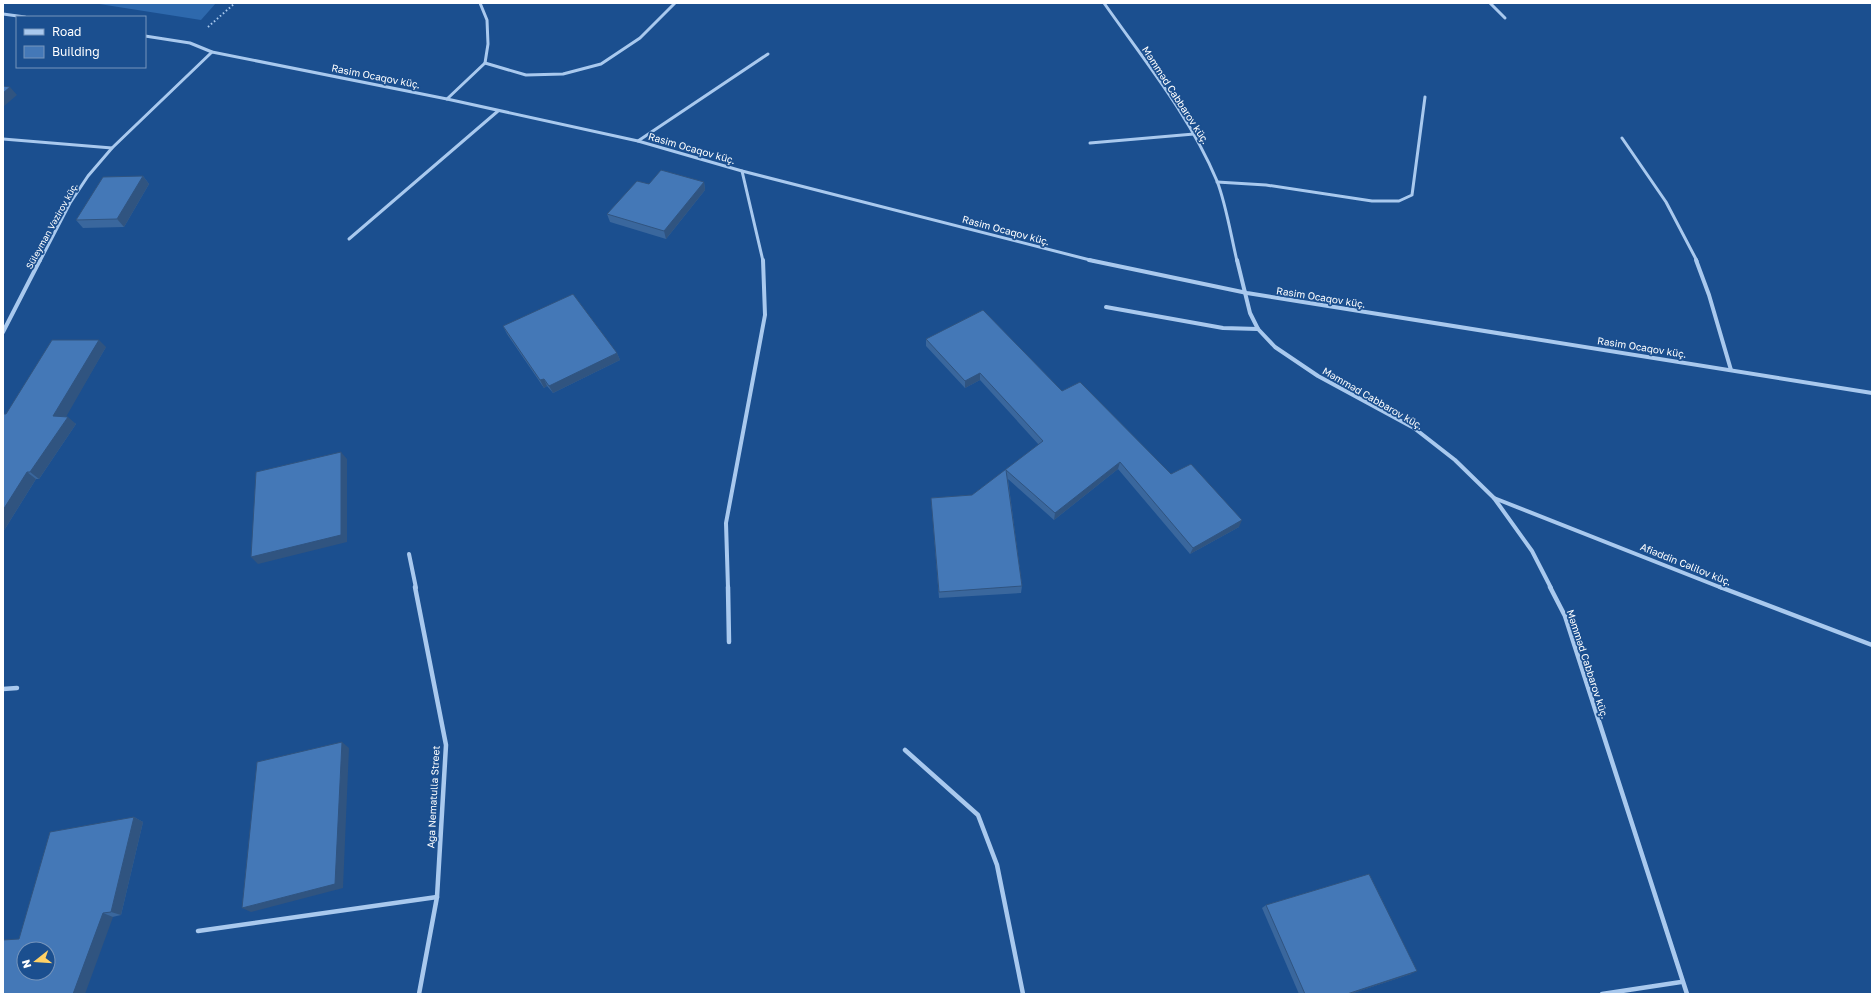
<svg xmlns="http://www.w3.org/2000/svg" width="1875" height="997" font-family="'Golos Text',sans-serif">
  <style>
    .green { fill: #2e69ad }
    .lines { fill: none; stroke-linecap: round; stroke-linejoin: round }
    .path { stroke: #a9c9ee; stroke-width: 2; stroke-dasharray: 1.5 2.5; stroke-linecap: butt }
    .minor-far2 { stroke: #a9c9ee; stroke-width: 3 }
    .minor-far1 { stroke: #a9c9ee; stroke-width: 4 }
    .minor { stroke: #a9c9ee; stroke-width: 4.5 }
    .wall { fill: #3a679d }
    .shaded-wall { fill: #305480 }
    .building { fill: #4478b7; stroke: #305480; fill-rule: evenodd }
    .labels { text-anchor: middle; stroke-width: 3.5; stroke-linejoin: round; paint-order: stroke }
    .far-street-label { font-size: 9px; fill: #fff; stroke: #1b4f8f }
    .street-label { font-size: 10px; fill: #fff; stroke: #1b4f8f }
  </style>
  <rect width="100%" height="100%" fill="#1b4f8f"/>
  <polygon class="green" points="93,3 216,3 201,20"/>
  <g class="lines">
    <polyline class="path" points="208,27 235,3"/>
    <g class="minor-far2">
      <path d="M1104,3C1144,60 1190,116 1217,181C1226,204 1231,236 1237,261"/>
      <polyline points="1490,3 1505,18"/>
      <polyline points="3,14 25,17"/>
      <polyline points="145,36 190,43 212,52 447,99 638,141 742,171 1094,261"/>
      <polyline points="485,63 526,75 563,74 601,64 640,38 675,3"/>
      <polyline points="447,99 485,63 488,44 487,20 480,3"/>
      <polyline points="1622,138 1666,202 1697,261"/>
      <polyline points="3,139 112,148"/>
      <polyline points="638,141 768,54"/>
      <polyline points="1090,143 1194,134"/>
      <polyline points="742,171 763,261"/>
      <polyline points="1217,182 1266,185 1372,201 1399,201 1412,195 1425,97"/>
      <polyline points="349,239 498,111"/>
      <polyline points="40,261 70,203 88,176 112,148 212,52"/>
    </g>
    <g class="minor-far1">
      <polyline points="1089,260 1247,293 1872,393"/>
      <polyline points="1237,260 1250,313 1258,329 1275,347 1318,376 1414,428 1455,460 1494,498 1532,551 1551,588"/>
      <polyline points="1696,260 1709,295 1731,370"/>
      <polyline points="1106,307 1223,328 1258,329"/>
      <polyline points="3,332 40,260"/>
      <polyline points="1494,498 1722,588"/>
      <polyline points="409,554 416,588"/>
      <polyline points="728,588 726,523 765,315 763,260"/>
    </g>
    <g class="minor">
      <polyline points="415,587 446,745 437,897 419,994"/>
      <polyline points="728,587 729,642"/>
      <polyline points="1550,587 1565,616 1687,994"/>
      <polyline points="1720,587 1872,645"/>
      <polyline points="3,689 17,688"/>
      <polyline points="905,750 978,815 997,865 1023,994"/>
      <polyline points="198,931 437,897"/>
      <polyline points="1602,994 1681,982"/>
    </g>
  </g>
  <g class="wall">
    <polygon points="143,176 149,184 124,227 83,228 76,220"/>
    <polygon points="704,182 705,190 666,239 610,222 607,214 649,184"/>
    <polygon points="503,326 617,353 620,360 553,393 547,386 544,388 507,334"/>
    <polygon points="926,339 1062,391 1239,527 1190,554 1118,469 1054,520 1008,479 1022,586 1021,593 939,598 931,498 972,495 1039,445 980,380 965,388 926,346"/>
    <polygon points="106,347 65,417 76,424 39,479 36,479 3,532 3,414 6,414"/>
    <polygon points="134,817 143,822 121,915 19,939"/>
    <polygon points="1266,905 1411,974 1350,994 1299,994 1262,908"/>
  </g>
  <g class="shaded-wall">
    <polygon points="10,87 17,95 3,107 3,93"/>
    <polygon points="143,176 149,184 124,227 117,219"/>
    <polygon points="704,182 705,190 666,239 664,231"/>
    <polygon points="99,340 106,347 62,424 53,416"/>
    <polygon points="617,353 620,360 553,393 549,386"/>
    <polygon points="980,373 980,380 965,388 965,381"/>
    <polygon points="544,379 547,386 544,388 540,380"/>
    <polygon points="68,417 76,424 39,479 30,472"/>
    <polygon points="341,452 347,459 347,542 258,564 251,557"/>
    <polygon points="1120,462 1118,469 1054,520 1055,513"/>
    <polygon points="27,472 36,479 3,532 3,510"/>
    <polygon points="1242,520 1239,527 1190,554 1193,548"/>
    <polygon points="342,742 349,748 343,888 251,912 242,908"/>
    <polygon points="134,817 143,822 121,915 111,912"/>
    <polygon points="103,913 113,917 85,994 73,994"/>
    <polygon points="1417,971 1411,974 1350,994 1347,994"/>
  </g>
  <g class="building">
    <polygon points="3,86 10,87 3,93"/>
    <polygon points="661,170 704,182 664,231 607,214 637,181 649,184"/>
    <polygon points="143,176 117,219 76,220 103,177"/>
    <polygon points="573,294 617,353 549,386 544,379 540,380 503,326"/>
    <polygon points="983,310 1062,391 1080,382 1171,474 1191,464 1242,520 1193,548 1120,462 1055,513 1006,470 1022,586 939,592 931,498 972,495 1043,441 980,373 965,381 926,339"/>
    <polygon points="52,340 99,340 53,416 68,417 30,472 27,472 3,510 3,414 6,414"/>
    <polygon points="341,452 341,535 251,557 256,472"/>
    <polygon points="342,742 335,884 242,908 257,762"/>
    <path d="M134,817L111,912L103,913L73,994H3V940L19,939L50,832ZM24,949H48V973H24Z"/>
    <polygon points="1369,874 1417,971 1347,994 1305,994 1266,905"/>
  </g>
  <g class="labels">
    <g class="far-street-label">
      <text transform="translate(52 226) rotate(-61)" y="3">Süleyman Vəzirov küç.</text>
    </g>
    <g class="street-label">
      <text transform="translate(376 76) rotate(11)" y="4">Rasim Ocaqov küç.</text>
      <text transform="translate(1176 95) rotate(57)" y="4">Məmməd Cabbarov küç.</text>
      <text transform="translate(692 148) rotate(16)" y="4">Rasim Ocaqov küç.</text>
      <text transform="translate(1006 230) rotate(15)" y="4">Rasim Ocaqov küç.</text>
      <text transform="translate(1321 297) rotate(9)" y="4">Rasim Ocaqov küç.</text>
      <text transform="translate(1642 347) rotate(9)" y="4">Rasim Ocaqov küç.</text>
      <text transform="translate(1373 398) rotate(30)" y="4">Məmməd Cabbarov küç.</text>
      <text transform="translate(1686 564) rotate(22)" y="4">Afiəddin Cəlilov küç.</text>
      <text transform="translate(1588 664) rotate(72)" y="4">Məmməd Cabbarov küç.</text>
      <text transform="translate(433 797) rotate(-87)" y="4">Aga Nematulla Street</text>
    </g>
  </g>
  <rect width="1875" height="997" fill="none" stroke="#ffffff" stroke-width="8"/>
  <rect x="16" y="16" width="130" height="52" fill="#1b4f8f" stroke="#7695bc"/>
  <rect x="24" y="29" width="20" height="6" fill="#a9c9ee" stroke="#7695bc"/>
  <text x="52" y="36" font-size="12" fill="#ffffff">Road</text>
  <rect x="24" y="46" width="20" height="12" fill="#4478b7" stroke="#7695bc"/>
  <text x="52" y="56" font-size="12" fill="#ffffff">Building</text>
  <g transform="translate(36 961) rotate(253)"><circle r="19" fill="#1b4f8f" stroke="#7695bc"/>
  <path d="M0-3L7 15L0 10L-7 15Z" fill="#ffd166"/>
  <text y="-6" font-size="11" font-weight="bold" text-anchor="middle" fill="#ffffff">N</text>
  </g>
</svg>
